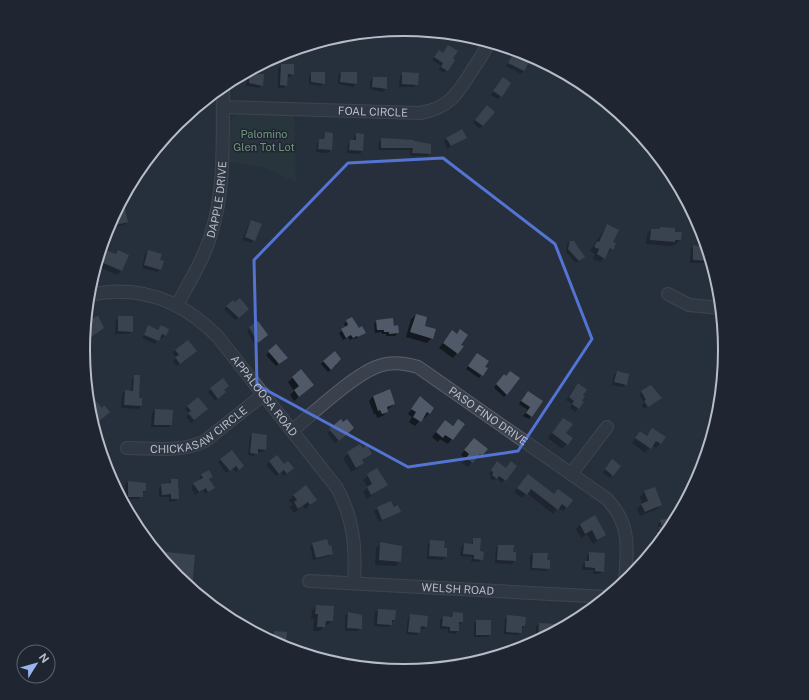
<svg xmlns="http://www.w3.org/2000/svg" width="809" height="700" font-family="'Public Sans',sans-serif">
  <style>
    .green { fill: #2a3c3e }
    .shadow { fill: #0007 }
    .building { fill: #505967 }
    .lines { fill: none; stroke-linecap: round; stroke-linejoin: round }
    .minor-casing { stroke: #595f6a; stroke-width: 14 }
    .minor { stroke: #3b414c; stroke-width: 12 }
    .marked { fill: none; stroke: #5374d2; stroke-width: 3; stroke-linejoin: round }
    .labels { text-anchor: middle; stroke-width: 3; stroke-linejoin: round; paint-order: stroke }
    .street-label { font-size: 11px; fill: #b7bcc7; stroke: #202631 }
    .park-label { font-size: 11px; fill: #71957b; stroke: #202631 }
    .rim { fill: none; stroke: #b7bcc7; stroke-width: 2 }
  </style>
  <rect width="100%" height="100%" fill="#272f3c"/>
  <polygon class="green" points="242,112 294,115 296,182 266,168 229,162 230,122 234,116"/>
  <g class="shadow">
    <polygon points="515,50 525,53 521,59 524,71 521,74 506,66"/>
    <polygon points="436,54 452,59 444,73 439,70 441,66 432,60"/>
    <polygon points="281,65 293,74 290,77 287,77 286,85 284,88 278,88 278,68"/>
    <polygon points="312,73 324,83 321,86 309,84 309,76"/>
    <polygon points="341,73 356,73 356,84 353,87 338,84 338,75"/>
    <polygon points="403,73 417,84 414,87 399,87 400,76"/>
    <polygon points="249,75 262,85 259,88 246,86 247,77"/>
    <polygon points="373,78 386,78 386,89 383,92 370,89 370,81"/>
    <polygon points="503,78 510,83 498,99 491,95"/>
    <polygon points="484,109 494,112 480,129 473,123"/>
    <polygon points="325,133 331,150 328,153 316,152 317,143 322,140"/>
    <polygon points="356,134 362,151 360,154 347,153 348,144 353,141 354,137"/>
    <polygon points="447,138 465,138 447,149 444,141"/>
    <polygon points="382,139 423,143 430,153 427,156 410,156 410,150 378,150 379,142"/>
    <polygon points="116,213 127,222 124,225 109,228 109,226"/>
    <polygon points="251,221 254,240 251,243 242,240"/>
    <polygon points="607,225 612,249 600,262 593,259 595,254 590,251"/>
    <polygon points="651,230 674,233 680,240 676,244 670,246 646,244 647,234"/>
    <polygon points="570,242 581,260 576,263 566,252 567,244"/>
    <polygon points="694,246 707,248 712,263 690,263 691,249"/>
    <polygon points="106,251 115,255 119,251 121,271 117,275 97,266 102,256"/>
    <polygon points="148,251 159,261 160,269 158,272 142,268 145,254"/>
    <polygon points="233,301 245,312 235,320 224,309"/>
    <polygon points="416,315 432,338 427,343 406,337 411,319"/>
    <polygon points="119,317 132,331 129,334 115,334 116,320"/>
    <polygon points="347,321 365,333 355,339 354,338 350,340 348,337 343,340 339,333 346,327 344,324"/>
    <polygon points="377,321 393,327 398,333 395,336 386,336 386,334 382,334 381,332 375,333 374,324"/>
    <polygon points="86,323 95,334 86,339 85,336"/>
    <polygon points="148,326 157,330 161,326 168,329 165,336 162,338 159,337 155,344 142,338"/>
    <polygon points="250,328 264,337 255,345 247,331"/>
    <polygon points="448,336 460,345 457,353 453,358 439,348"/>
    <polygon points="276,346 283,360 276,366 266,355"/>
    <polygon points="175,350 193,354 177,366 173,361 176,358 173,353"/>
    <polygon points="324,361 335,364 336,365 328,372 321,364"/>
    <polygon points="468,366 481,376 479,378 466,369"/>
    <polygon points="301,371 313,385 294,401 290,395 294,391 288,382"/>
    <polygon points="617,372 626,384 623,387 612,385 614,375"/>
    <polygon points="135,376 141,406 138,409 121,408 122,394 125,391 131,391 132,379"/>
    <polygon points="501,378 507,394 504,397 494,388"/>
    <polygon points="223,379 222,395 215,401 208,392"/>
    <polygon points="575,387 582,395 581,401 583,402 575,412 570,408 572,404 566,400"/>
    <polygon points="642,392 658,400 644,409 642,405 644,403 639,394"/>
    <polygon points="525,395 541,402 529,419 523,416 528,410 519,404"/>
    <polygon points="373,396 394,404 387,410 387,411 383,416 377,418 376,414 374,414 369,401"/>
    <polygon points="420,397 425,400 424,402 429,413 425,418 423,417 415,426 409,422 412,417 408,414"/>
    <polygon points="198,398 204,412 191,423 186,417 189,414 185,409"/>
    <polygon points="94,400 104,417 93,425 89,405"/>
    <polygon points="155,410 171,425 168,427 151,427 152,413"/>
    <polygon points="563,419 565,433 572,438 562,449 548,438"/>
    <polygon points="458,420 463,424 448,444 440,439 438,442 432,437 445,421 452,426"/>
    <polygon points="341,421 350,431 335,443 327,433"/>
    <polygon points="653,429 660,444 656,448 652,445 645,453 632,443 636,437 646,436"/>
    <polygon points="253,435 265,450 262,452 257,452 254,456 248,455 250,437"/>
    <polygon points="469,444 482,455 477,460 475,458 468,467 462,463 466,459 461,455"/>
    <polygon points="360,445 363,449 371,454 362,461 363,463 358,468 351,472 343,458"/>
    <polygon points="232,451 240,468 236,472 233,468 226,473 218,462"/>
    <polygon points="277,456 290,471 284,476 281,472 276,476 266,465"/>
    <polygon points="511,462 516,466 502,483 496,478 493,481 490,478 491,476 489,474 495,466 505,469"/>
    <polygon points="609,464 612,475 610,478 603,473"/>
    <polygon points="377,469 386,485 367,499 363,492 368,488 363,480"/>
    <polygon points="202,475 212,477 209,480 213,488 205,494 203,490 195,495 191,487 200,480 199,478"/>
    <polygon points="528,476 566,507 563,511 558,508 553,514 527,493 522,498 514,492"/>
    <polygon points="171,480 178,499 175,501 169,502 169,497 159,497 159,488 162,485 169,484"/>
    <polygon points="128,482 135,482 145,491 139,499 125,499 125,484"/>
    <polygon points="654,488 661,505 657,509 640,516 637,509 642,504 640,497 644,492"/>
    <polygon points="294,495 316,500 305,509 303,506 294,513 290,507 293,505 289,500"/>
    <polygon points="391,503 393,508 400,512 379,522 374,511"/>
    <polygon points="670,519 671,529 659,543 656,543 655,536 659,529 658,524 661,521"/>
    <polygon points="580,524 605,535 593,544 587,534 581,538 576,529"/>
    <polygon points="474,539 482,559 479,562 471,562 472,557 460,556 461,547 464,544 471,545"/>
    <polygon points="431,542 443,549 446,557 443,560 427,559 428,544"/>
    <polygon points="313,544 328,547 332,553 329,556 313,560 310,546"/>
    <polygon points="380,544 400,561 396,566 375,565 376,548"/>
    <polygon points="499,546 512,553 515,561 512,564 495,563 496,548"/>
    <polygon points="590,553 603,571 600,574 593,574 593,570 582,570 582,565 586,562 587,556"/>
    <polygon points="533,554 546,560 549,568 546,571 530,570 530,556"/>
    <polygon points="316,606 332,621 327,625 325,625 320,631 313,631 314,619 311,619 312,611"/>
    <polygon points="378,610 394,620 388,627 374,626 375,612"/>
    <polygon points="348,613 361,628 358,631 345,631 345,616"/>
    <polygon points="453,613 462,622 458,625 458,631 455,634 448,633 448,629 440,629 440,620 443,617 450,617"/>
    <polygon points="411,615 426,626 424,629 420,629 417,635 406,634 408,618"/>
    <polygon points="507,617 524,626 518,635 504,634 505,619"/>
    <polygon points="570,618 579,619 567,626 567,621"/>
    <polygon points="477,621 490,635 487,637 474,637 474,623"/>
    <polygon points="539,624 556,625 555,632 536,641 536,627"/>
    <polygon points="275,632 285,643 282,646 272,641 272,635"/>
  </g>
  <g class="building">
    <polygon points="448,45 458,51 453,58 455,60 448,71 441,67 443,63 434,57 439,50 443,53"/>
    <polygon points="515,50 526,53 523,59 529,62 524,71 508,63"/>
    <polygon points="281,64 294,64 294,75 288,74 287,86 280,85"/>
    <polygon points="311,72 325,72 325,84 311,82"/>
    <polygon points="341,72 357,72 357,84 340,82"/>
    <polygon points="402,72 419,73 418,85 402,84"/>
    <polygon points="249,74 264,74 263,86 249,83"/>
    <polygon points="373,77 387,77 387,89 372,87"/>
    <polygon points="503,77 511,83 502,97 493,91"/>
    <polygon points="487,105 495,112 483,126 475,120"/>
    <polygon points="462,129 467,138 451,146 446,138"/>
    <polygon points="325,132 333,133 332,150 318,149 319,139 324,139"/>
    <polygon points="356,133 364,134 363,151 349,150 350,140 356,140"/>
    <polygon points="381,138 414,140 414,141 431,144 431,154 412,153 413,148 381,148"/>
    <polygon points="125,209 128,222 112,226 111,222 116,211"/>
    <polygon points="251,220 262,224 255,241 245,237"/>
    <polygon points="607,224 619,230 613,242 616,243 613,250 610,248 605,259 597,254 599,249 594,247 597,241 599,242"/>
    <polygon points="660,227 675,228 675,232 682,232 681,240 675,240 675,242 650,240 651,229 660,229"/>
    <polygon points="570,241 574,241 585,257 579,261 577,259 568,249"/>
    <polygon points="693,245 707,248 711,261 693,260"/>
    <polygon points="106,250 116,254 118,250 129,255 122,271 101,262"/>
    <polygon points="148,250 162,254 160,260 164,261 161,270 144,265"/>
    <polygon points="240,298 249,309 239,318 226,306 233,300 235,302"/>
    <polygon points="416,314 427,317 425,326 436,329 433,339 410,332"/>
    <polygon points="98,316 104,328 90,338 86,329 86,321"/>
    <polygon points="118,316 133,316 133,332 118,331"/>
    <polygon points="352,317 359,328 362,326 366,333 358,337 357,336 353,338 351,335 346,338 341,329 348,325 346,320"/>
    <polygon points="393,318 394,326 398,325 399,333 389,334 389,332 384,332 384,330 377,330 376,320"/>
    <polygon points="258,321 268,335 258,343 249,327"/>
    <polygon points="148,325 158,330 161,325 169,329 166,336 162,334 159,341 144,335"/>
    <polygon points="460,329 468,335 461,345 464,346 458,354 443,343 452,330 457,334"/>
    <polygon points="188,340 197,351 180,364 175,357 179,355 175,350"/>
    <polygon points="276,344 288,358 279,364 268,351"/>
    <polygon points="335,351 341,359 331,370 323,361"/>
    <polygon points="477,353 489,361 485,367 488,368 483,376 468,366"/>
    <polygon points="301,369 314,385 299,397 294,390 299,386 292,377"/>
    <polygon points="510,371 520,378 507,395 496,384 504,374 506,376"/>
    <polygon points="617,371 629,374 627,385 614,382"/>
    <polygon points="134,375 140,375 139,398 142,398 142,406 124,405 125,390 133,391"/>
    <polygon points="223,378 229,386 224,390 226,392 218,399 210,388"/>
    <polygon points="578,383 587,390 583,395 585,396 582,401 584,402 579,409 572,404 574,401 569,397"/>
    <polygon points="651,385 662,398 648,407 644,401 646,400 641,391"/>
    <polygon points="390,389 395,404 387,407 388,412 382,414 380,410 378,411 373,396"/>
    <polygon points="528,391 543,401 532,417 526,413 530,407 521,401"/>
    <polygon points="420,396 434,408 430,414 427,412 421,422 413,417 416,412 411,409"/>
    <polygon points="198,397 208,409 194,420 188,413 191,411 187,406"/>
    <polygon points="94,399 102,408 104,405 110,412 96,424 91,418 89,403"/>
    <polygon points="155,409 173,410 172,425 154,425"/>
    <polygon points="563,418 573,424 566,433 573,438 568,445 552,433"/>
    <polygon points="341,419 343,422 347,419 354,428 339,441 329,429"/>
    <polygon points="458,419 465,424 453,440 445,435 443,438 436,432 445,420 453,426"/>
    <polygon points="652,428 666,437 661,444 656,441 651,449 635,438 640,431 647,436"/>
    <polygon points="252,433 267,435 266,450 258,449 258,454 250,453"/>
    <polygon points="474,438 488,449 482,456 480,454 473,463 466,458 469,454 464,450"/>
    <polygon points="360,444 363,448 367,445 372,454 362,460 364,463 356,468 347,452"/>
    <polygon points="232,450 244,466 239,470 236,466 230,471 220,459"/>
    <polygon points="277,455 284,464 288,461 294,468 287,474 284,470 279,474 269,461"/>
    <polygon points="612,459 621,466 613,476 605,469"/>
    <polygon points="497,461 506,468 511,461 517,466 506,481 499,476 497,479 492,475 493,472 491,470"/>
    <polygon points="377,468 388,485 371,495 367,487 372,484 367,474"/>
    <polygon points="209,470 213,477 209,479 215,488 208,492 206,488 199,492 193,483 203,478 201,474"/>
    <polygon points="528,474 554,494 558,489 573,500 567,508 562,504 558,510 531,489 527,495 517,488"/>
    <polygon points="171,479 178,479 179,499 171,499 171,494 162,495 161,484 171,483"/>
    <polygon points="128,481 146,483 146,491 143,491 143,497 128,497"/>
    <polygon points="306,485 317,500 310,505 308,502 298,509 294,502 297,500 293,495"/>
    <polygon points="655,487 662,505 645,512 641,504 648,501 644,491"/>
    <polygon points="391,501 394,507 398,505 401,512 382,520 377,507"/>
    <polygon points="595,515 606,535 597,540 592,530 585,534 580,524"/>
    <polygon points="671,518 673,526 659,543 657,532 660,532 659,527 662,527 660,520"/>
    <polygon points="473,538 481,538 480,551 484,552 483,560 474,559 474,555 463,554 464,543 473,544"/>
    <polygon points="327,539 329,546 331,545 333,554 316,558 312,543"/>
    <polygon points="430,540 445,541 444,548 447,548 447,557 429,556"/>
    <polygon points="380,542 402,546 401,562 379,560"/>
    <polygon points="498,545 514,545 513,552 516,552 516,561 497,560"/>
    <polygon points="157,551 195,555 192,589 177,577"/>
    <polygon points="589,552 605,553 604,572 595,571 595,568 585,567 585,561 589,561"/>
    <polygon points="533,553 548,553 547,560 550,560 550,569 532,568"/>
    <polygon points="316,605 334,606 333,621 326,621 325,627 317,627 318,614 315,614"/>
    <polygon points="378,609 396,610 395,620 392,620 392,625 377,624"/>
    <polygon points="348,612 362,615 362,629 347,628"/>
    <polygon points="453,612 463,613 463,622 459,622 459,631 450,631 450,627 442,626 443,616 452,617"/>
    <polygon points="410,614 428,616 427,627 421,626 420,633 408,632"/>
    <polygon points="507,615 526,617 525,626 522,626 522,633 506,632"/>
    <rect x="476" y="620" width="15" height="15"/>
    <polygon points="539,623 557,624 556,631 543,638 538,638"/>
    <polygon points="274,631 287,632 286,643 274,642"/>
  </g>
  <g class="lines">
    <g class="minor-casing">
      <g id="minor">
        <path id="s1" d="M223,107L420,113C450,108 458,93 473,69C479,60 485,51 489,42"/>
        <polyline points="668,294 689,305 721,308"/>
        <path id="s2" d="M89,295C140,284 182,300 218,337L337,488C354,519 356,548 354,583"/>
        <path id="s3" d="M177,305C190,281 205,257 212,231C226,185 222,133 223,85"/>
        <path id="s4" d="M293,430C313,413 356,373 379,366C392,361 405,363 418,367L607,499C632,526 627,549 625,582"/>
        <path id="s5" d="M127,448C153,448 180,453 205,441L264,394"/>
        <polyline points="571,474 607,427"/>
        <path id="s6" d="M309,581L607,597"/>
      </g>
    </g>
    <use href="#minor" class="minor"/>
  </g>
  <path d="M0 0H809V700H0ZM443,158L555,244L592,339L518,451L408,467L257,385L254,260L348,163Z" fill="#272f3c" fill-opacity=".55" fill-rule="evenodd"/>
  <path class="marked" d="M443,158L555,244L592,339L518,451L408,467L257,385L254,260L348,163Z"/>
  <g class="labels">
    <g class="street-label">
      <text dy="4" stroke="none"><textPath href="#s1" startOffset="150">FOAL CIRCLE</textPath></text>
      <text dy="4" stroke="none"><textPath href="#s3" startOffset="114">DAPPLE DRIVE</textPath></text>
      <text dy="4" stroke="none"><textPath href="#s2" startOffset="217">APPALOOSA ROAD</textPath></text>
      <text dy="4" stroke="none"><textPath href="#s4" startOffset="233">PASO FINO DRIVE</textPath></text>
      <text dy="4" stroke="none"><textPath href="#s5" startOffset="77">CHICKASAW CIRCLE</textPath></text>
      <text dy="4" stroke="none"><textPath href="#s6" startOffset="149">WELSH ROAD</textPath></text>
    </g>
    <g class="park-label">
      <text x="264" y="138">Palomino<tspan x="264" dy="13">Glen Tot Lot</tspan></text>
    </g>
  </g>
  <path d="M0 0H809V700H0ZM90 350a314 314 0 1 1 628 0a314 314 0 1 1-628 0Z" fill="#202631" fill-rule="evenodd"/>
  <path class="rim" d="M90 350a314 314 0 1 1 628 0a314 314 0 1 1-628 0Z"/>
  <g transform="translate(36 664) rotate(53)"><circle r="19" fill="#202631" stroke="#5c626d"/>
  <path d="M0-3L7 15L0 10L-7 15Z" fill="#97b4ec"/>
  <text y="-6" font-size="11" font-weight="bold" text-anchor="middle" fill="#b7bcc7">N</text>
  </g>
</svg>
